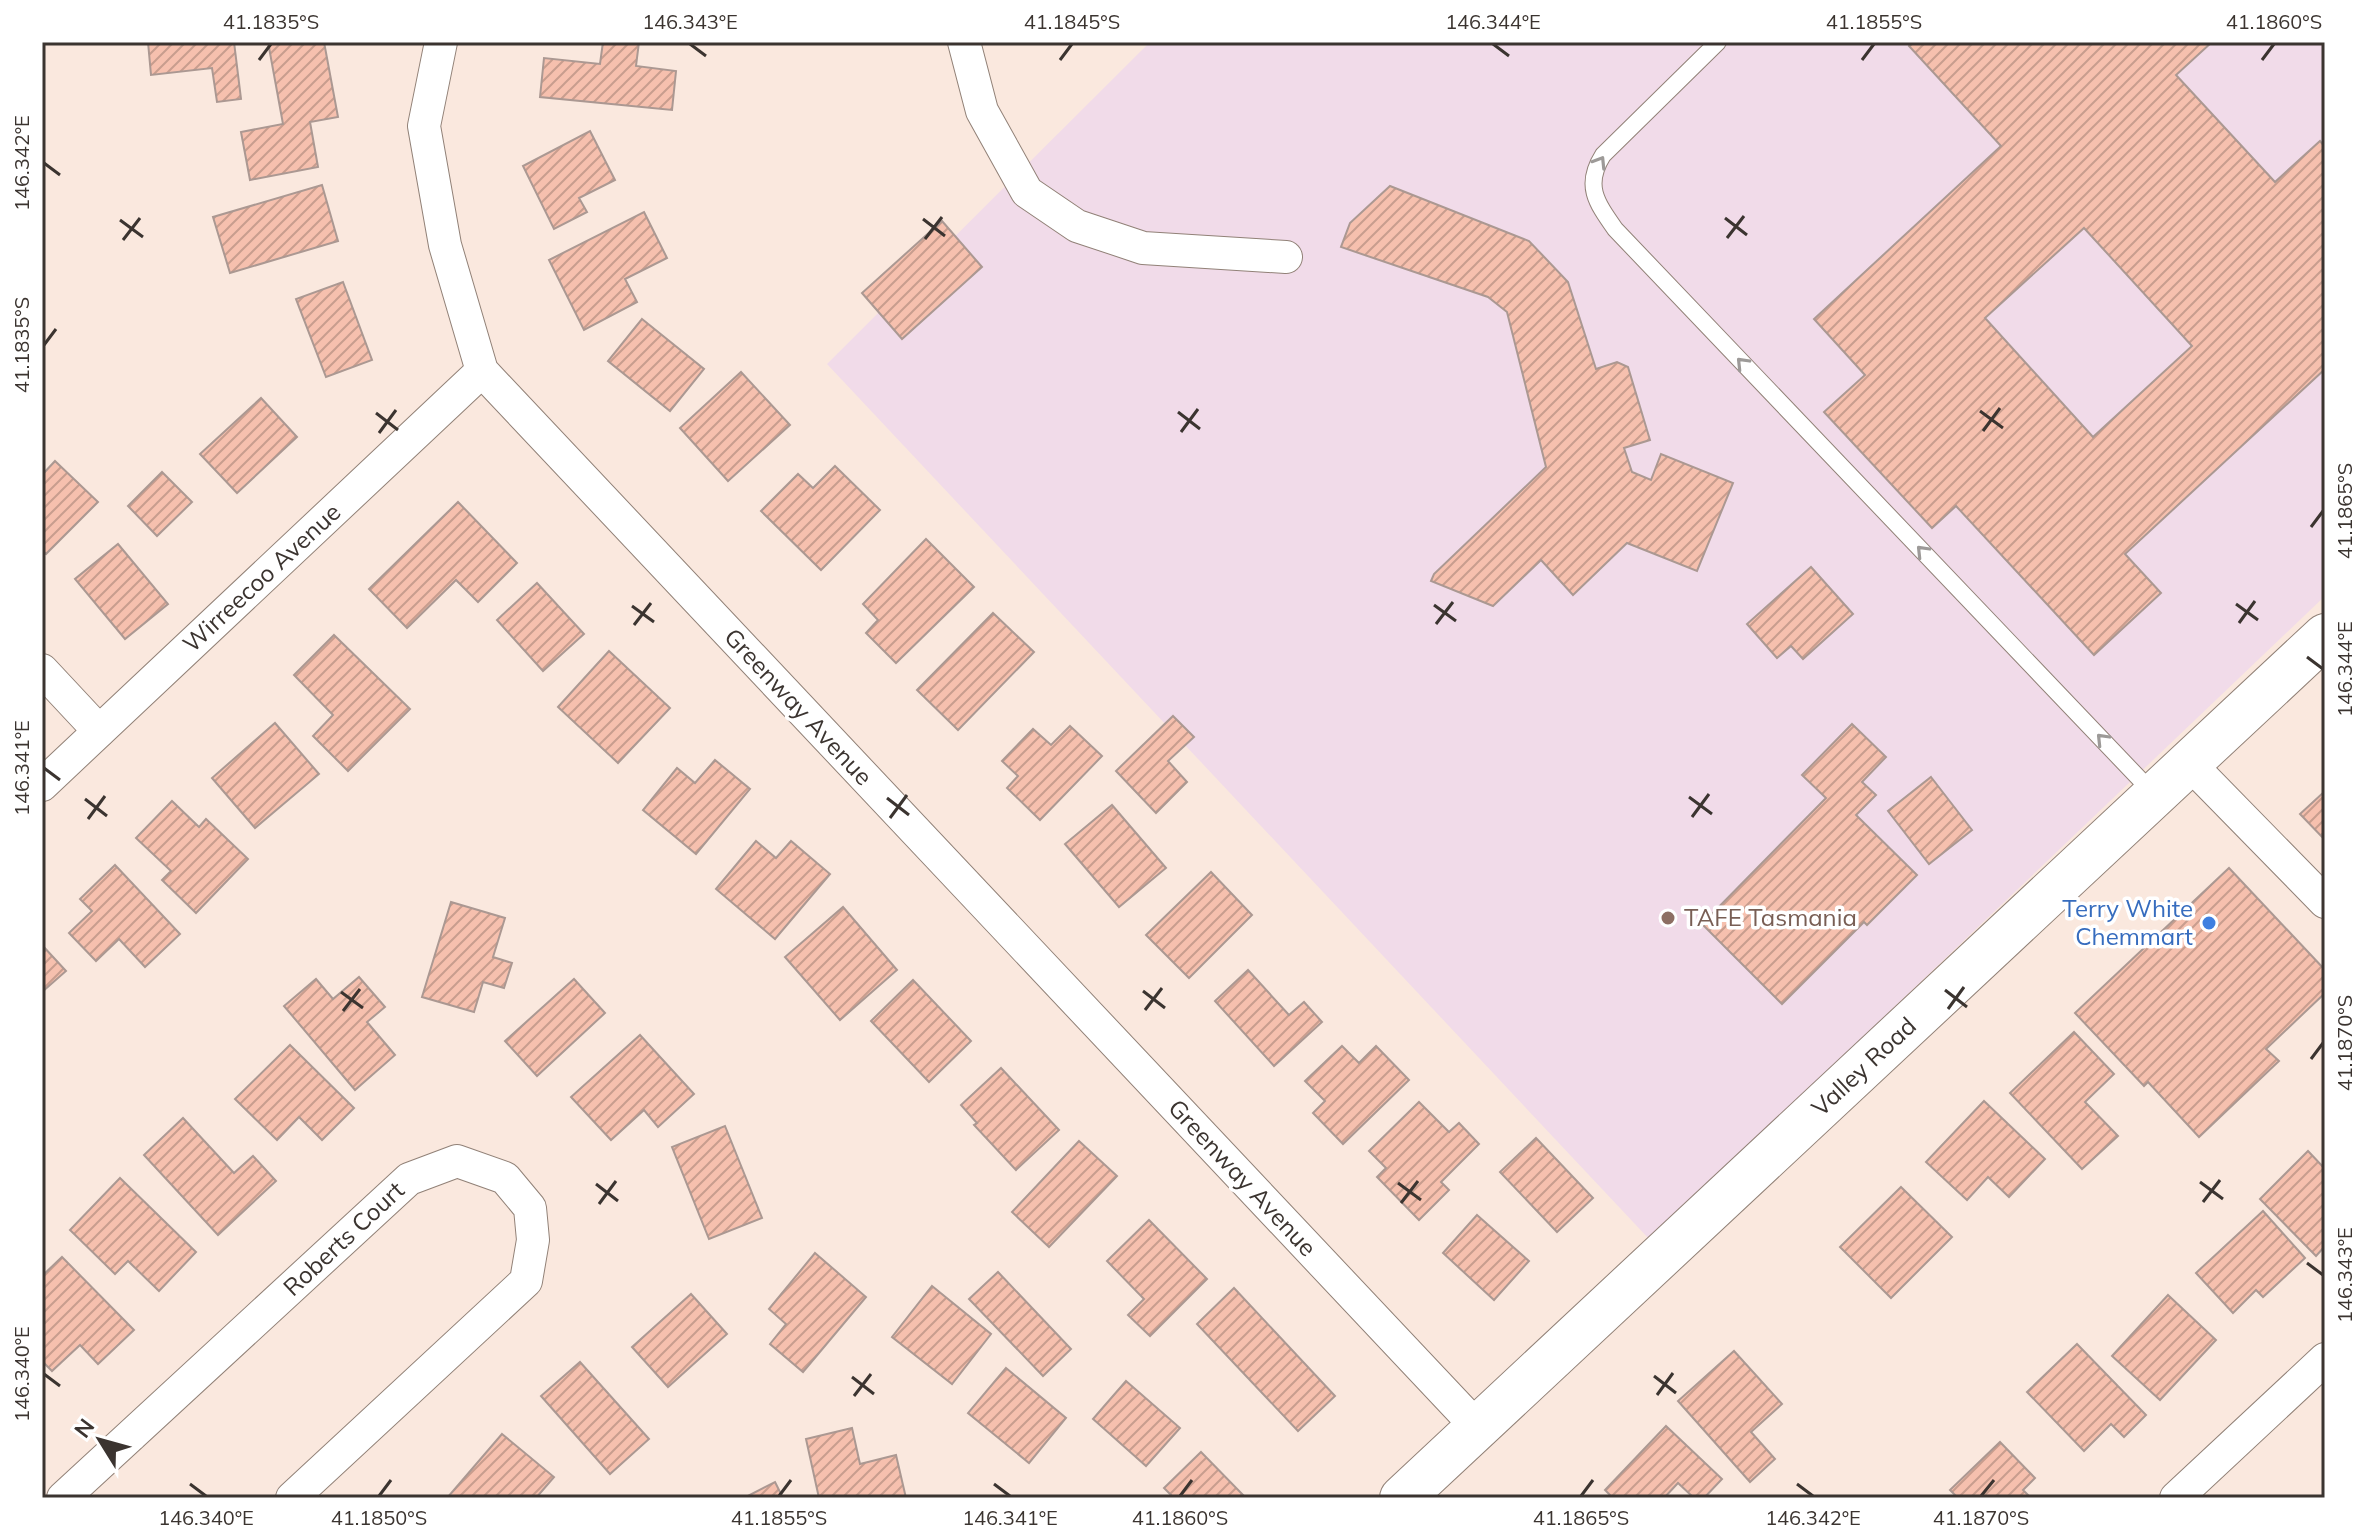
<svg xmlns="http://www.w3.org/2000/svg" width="2367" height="1540" font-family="Mulish,sans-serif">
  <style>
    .education { fill: #f1dbe9 }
    .building { fill: url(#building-hatch); stroke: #ab9892; stroke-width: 2; fill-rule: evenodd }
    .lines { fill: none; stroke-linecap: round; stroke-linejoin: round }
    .lane-casing { stroke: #918177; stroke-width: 18 }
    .street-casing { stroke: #918177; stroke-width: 34 }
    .secondary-casing { stroke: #918177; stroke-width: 46 }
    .lane { stroke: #fff; stroke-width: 16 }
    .street { stroke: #fff; stroke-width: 32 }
    .secondary { stroke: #fff; stroke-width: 44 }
    .oneway { stroke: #9d9a98 }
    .ticks { fill: none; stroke: #3b3430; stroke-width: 3 }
    .education-dot { fill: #8d6e63; stroke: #fff; stroke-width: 3 }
    .shop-dot { fill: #3f7fe0; stroke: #fff; stroke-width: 3 }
    .labels { text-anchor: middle; stroke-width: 7; stroke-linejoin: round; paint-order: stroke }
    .street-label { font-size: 24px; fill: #3b3430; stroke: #fff }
    .shop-label { font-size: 24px; fill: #366cbe; stroke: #fff; text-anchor: end }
    .education-label { font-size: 24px; fill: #785e54; stroke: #fff; text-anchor: start }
    .neatline { fill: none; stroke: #3b3430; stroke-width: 3 }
    .ticks-label { font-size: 20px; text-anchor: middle; fill: #3b3430 }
  </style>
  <defs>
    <pattern id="building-hatch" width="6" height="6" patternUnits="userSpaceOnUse" patternTransform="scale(2)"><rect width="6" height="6" fill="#f6c0ae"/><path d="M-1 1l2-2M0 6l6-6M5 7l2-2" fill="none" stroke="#c89d8e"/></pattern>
  </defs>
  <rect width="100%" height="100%" fill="#fae8de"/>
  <polygon class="education" points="1150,42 2325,42 2325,596 1650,1240 827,364"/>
  <g class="building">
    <polygon points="148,42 234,42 241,99 217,102 212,68 151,75"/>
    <polygon points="268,42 324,42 338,117 310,122 318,167 250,180 241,132 283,124"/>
    <polygon points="603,42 639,42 636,66 676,71 672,110 540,97 544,58 600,64"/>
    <path d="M1913,42H2212L2176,75L2275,182L2320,141L2325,147V369L2125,554L2161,593L2094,655L1956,506L1932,528L1824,412L1865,375L1814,319L2001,146L1909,46ZM2084,228L2192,346L2093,437L1985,318Z"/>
    <polygon points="590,131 615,180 579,198 587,212 554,229 523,166"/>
    <polygon points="322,185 338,241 230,273 213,217"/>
    <polygon points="1390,186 1529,241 1568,282 1596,369 1617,362 1628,367 1650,440 1624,448 1632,472 1651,480 1661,454 1733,483 1697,571 1627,543 1573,595 1541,560 1493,606 1431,581 1434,574 1546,467 1507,312 1488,297 1341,247 1350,223"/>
    <polygon points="644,212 667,258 625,279 637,302 584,330 549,260"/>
    <polygon points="942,221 982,267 902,339 862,293"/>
    <polygon points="343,282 372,360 326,377 296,299"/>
    <polygon points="642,319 704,369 670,411 608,361"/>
    <polygon points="741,372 790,425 728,481 680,428"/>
    <polygon points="261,398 297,437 237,493 200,454"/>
    <polygon points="55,461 98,502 46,554 42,550 42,475"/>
    <polygon points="835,466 880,510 821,570 761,511 798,474 813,488"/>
    <polygon points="162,472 192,502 157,536 128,506"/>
    <polygon points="458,502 517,563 478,602 456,580 407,628 369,589"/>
    <polygon points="926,539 974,587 896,663 866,633 878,620 863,604"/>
    <polygon points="118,544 168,604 125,639 75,579"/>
    <polygon points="1811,567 1853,614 1803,659 1791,646 1777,658 1747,624"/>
    <polygon points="537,583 584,634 543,671 497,620"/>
    <polygon points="993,613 1034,652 958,730 917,690"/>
    <polygon points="334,635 410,709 348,771 313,736 333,715 294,675"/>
    <polygon points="609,651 670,708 618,763 558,707"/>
    <polygon points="1173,716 1194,737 1168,761 1187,782 1156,813 1116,771"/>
    <polygon points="275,723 319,774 255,828 212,778"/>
    <polygon points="1852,724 1886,757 1862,782 1876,795 1856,815 1917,875 1867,925 1864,922 1782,1004 1702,924 1826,798 1802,775"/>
    <polygon points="1070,726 1102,756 1040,820 1007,788 1018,776 1002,761 1033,729 1051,745"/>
    <polygon points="715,760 750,789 696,854 643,810 677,768 695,783"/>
    <polygon points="1931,777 1972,830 1929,864 1888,811"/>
    <polygon points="2325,791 2325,840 2300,814"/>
    <polygon points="172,801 199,827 206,819 248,859 196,913 162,880 171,871 136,838"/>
    <polygon points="1112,805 1166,868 1119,907 1065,844"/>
    <polygon points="756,841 776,858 791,841 830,874 775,939 716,889"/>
    <polygon points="115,865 180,934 145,967 119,939 96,961 69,933 92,911 80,899"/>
    <polygon points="2229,868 2325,970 2325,993 2266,1049 2279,1061 2199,1137 2148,1082 2144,1086 2075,1013"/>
    <polygon points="1211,872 1252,915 1189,978 1146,935"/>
    <polygon points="451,902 505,918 493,957 512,963 504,988 483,982 474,1012 422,997"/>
    <polygon points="843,907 897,970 840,1020 785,957"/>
    <polygon points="42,945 66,971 42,992"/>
    <polygon points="1248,970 1289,1015 1304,1002 1322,1022 1274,1066 1215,1001"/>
    <polygon points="359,977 385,1007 367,1022 395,1055 355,1090 284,1006 316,979 333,999"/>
    <polygon points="574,979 605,1013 537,1076 505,1041"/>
    <polygon points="913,980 971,1041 929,1082 871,1021"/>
    <polygon points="2074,1032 2114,1074 2085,1102 2118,1136 2082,1169 2010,1093"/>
    <polygon points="640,1035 694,1094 658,1127 644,1110 611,1140 571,1097"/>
    <polygon points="290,1045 354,1108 322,1140 299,1117 277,1140 235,1099"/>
    <polygon points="1342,1046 1359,1063 1376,1046 1409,1080 1343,1144 1313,1113 1325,1101 1305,1081"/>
    <polygon points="1001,1068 1059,1130 1016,1170 974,1125 977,1123 961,1105"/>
    <polygon points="1984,1101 2045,1159 2009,1197 1988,1177 1967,1200 1926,1162"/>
    <polygon points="1419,1102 1449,1132 1459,1123 1479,1144 1441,1182 1449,1190 1419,1220 1377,1177 1386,1168 1369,1151"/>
    <polygon points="183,1118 234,1173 253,1156 276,1181 218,1235 144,1155"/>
    <polygon points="725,1126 762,1218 709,1239 672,1147"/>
    <polygon points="1536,1138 1593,1198 1557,1232 1500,1172"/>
    <polygon points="1079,1141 1117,1176 1049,1247 1012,1212"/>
    <polygon points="2308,1151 2325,1169 2325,1246 2316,1256 2260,1199"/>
    <polygon points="120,1178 196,1252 159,1291 128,1261 115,1274 70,1230"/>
    <polygon points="1901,1187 1952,1237 1891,1298 1840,1247"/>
    <polygon points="2263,1211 2305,1258 2263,1297 2256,1290 2233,1313 2196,1273"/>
    <polygon points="1477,1215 1529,1261 1494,1300 1443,1253"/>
    <polygon points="1149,1220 1207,1279 1150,1336 1128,1315 1144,1299 1107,1261"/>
    <polygon points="815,1253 866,1297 803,1372 770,1344 786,1324 769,1309"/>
    <polygon points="62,1257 134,1330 98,1364 80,1345 52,1371 42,1361 42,1276"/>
    <polygon points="998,1272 1071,1349 1043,1376 969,1299"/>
    <polygon points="932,1286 991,1334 952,1384 892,1337"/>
    <polygon points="1234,1288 1335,1396 1298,1431 1197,1324"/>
    <polygon points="691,1294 727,1334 668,1387 632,1347"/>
    <polygon points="2168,1295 2216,1340 2160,1400 2112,1356"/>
    <polygon points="2077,1344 2146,1415 2124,1437 2111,1424 2084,1451 2027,1392"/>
    <polygon points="1734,1351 1782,1404 1751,1432 1775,1459 1750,1482 1678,1401"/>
    <polygon points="580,1362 649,1439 610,1474 541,1396"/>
    <polygon points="1006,1368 1066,1418 1029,1463 968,1413"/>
    <polygon points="1126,1381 1180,1428 1146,1466 1093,1419"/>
    <polygon points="1666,1426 1722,1479 1704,1498 1694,1498 1678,1483 1664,1498 1613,1498 1605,1490"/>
    <polygon points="852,1428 860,1464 896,1455 906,1498 819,1498 806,1439"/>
    <polygon points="502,1434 554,1477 536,1498 447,1498"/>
    <polygon points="2000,1442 2035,1478 2023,1490 2031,1498 1958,1498 1950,1490"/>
    <polygon points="1201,1452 1246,1498 1174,1498 1164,1488"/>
    <polygon points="775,1482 783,1498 744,1498"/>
  </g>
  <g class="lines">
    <g class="lane-casing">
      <path id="lane" d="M1718,42L1603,155C1584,185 1596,202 1615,229L2154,794"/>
    </g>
    <g class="street-casing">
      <g id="street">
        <polyline points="441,42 424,126 445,245 482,371 1478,1428"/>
        <polyline points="964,42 982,111 1027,192 1077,226 1143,248 1286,257"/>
        <polyline points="42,670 99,731"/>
        <polyline points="2189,763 2325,902"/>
        <polyline points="42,785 482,371"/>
        <polyline points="63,1498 409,1179 457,1161 505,1178 530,1208 533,1240 526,1281 292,1498"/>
        <polyline points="2176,1498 2325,1359"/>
      </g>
    </g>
    <g class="secondary-casing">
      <polyline id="secondary" points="1402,1498 2325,636"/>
    </g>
    <use href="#lane" class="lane"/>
    <use href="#street" class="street"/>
    <use href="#secondary" class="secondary"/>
  </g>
  <defs><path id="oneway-chevron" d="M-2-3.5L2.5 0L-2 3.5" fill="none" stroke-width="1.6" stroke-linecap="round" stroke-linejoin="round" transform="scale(2)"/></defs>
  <g class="oneway">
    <use href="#oneway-chevron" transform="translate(1600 162) rotate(-58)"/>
    <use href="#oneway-chevron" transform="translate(1742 363) rotate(-134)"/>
    <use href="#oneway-chevron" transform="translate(1922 551) rotate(-134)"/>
    <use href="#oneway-chevron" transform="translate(2102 739) rotate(-134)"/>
  </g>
  <path class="ticks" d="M690,44L706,56M1493,44L1509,56M259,60L271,44M1060,60L1072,44M1862,60L1874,44M2262,60L2274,44M44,163L60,175M1725,218L1747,235M923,219L945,236M120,220L143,237M1727,238L1744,216M925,239L942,217M123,240L140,218M44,345L56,329M1980,411L2003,428M1178,412L1200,429M376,413L398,430M1983,431L2000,408M1181,432L1198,409M379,433L396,410M2311,527L2323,511M2236,604L2258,620M1434,605L1456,621M632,606L654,622M2239,623L2255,601M1436,624L1453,602M634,625L651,603M2307,657L2323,669M44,768L60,780M1689,797L1712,814M887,798L909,815M85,799L107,816M1692,817L1709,794M890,818L907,795M88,819L105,796M1945,990L1967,1007M1143,991L1165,1008M341,992L363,1008M1948,1009L1964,987M1145,1010L1162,988M343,1011L360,989M2311,1059L2323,1043M2200,1182L2223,1199M1398,1183L1421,1200M596,1184L618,1201M2203,1202L2220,1180M1401,1203L1418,1181M599,1204L616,1181M2307,1263L2323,1275M44,1374L60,1386M1654,1376L1676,1393M852,1377L874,1394M1657,1395L1673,1373M854,1396L871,1374M190,1484L206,1496M994,1484L1010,1496M1797,1484L1813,1496M379,1496L391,1480M779,1496L791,1480M1180,1496L1192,1480M1581,1496L1593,1480M1981,1496L1994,1480"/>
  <circle class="education-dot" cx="1668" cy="918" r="8"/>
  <circle class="shop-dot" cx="2209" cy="923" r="8"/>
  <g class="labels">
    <g class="street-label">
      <text transform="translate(262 578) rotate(-43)" y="8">Wirreecoo Avenue</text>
      <text transform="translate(798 707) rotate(47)" y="8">Greenway Avenue</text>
      <text transform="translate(1864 1067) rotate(-43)" y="8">Valley Road</text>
      <text transform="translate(1242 1178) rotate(47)" y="8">Greenway Avenue</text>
      <text transform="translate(344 1239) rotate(-43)" y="8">Roberts Court</text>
    </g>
    <g class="shop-label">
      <text x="2193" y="917">Terry White<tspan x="2193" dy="28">Chemmart</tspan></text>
    </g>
    <g class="education-label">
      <text x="1684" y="926">TAFE Tasmania</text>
    </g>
  </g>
  <rect width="2367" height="1540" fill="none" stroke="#ffffff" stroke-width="88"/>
  <g transform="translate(100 1440) rotate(307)" stroke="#ffffff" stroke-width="6" paint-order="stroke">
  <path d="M0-6L14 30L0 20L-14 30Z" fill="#3b3430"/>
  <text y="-12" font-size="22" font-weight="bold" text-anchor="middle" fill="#3b3430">N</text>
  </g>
  <rect x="44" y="44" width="2279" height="1452" class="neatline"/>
  <g class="ticks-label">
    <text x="271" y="29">41.1835°S</text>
    <text x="690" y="29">146.343°E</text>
    <text x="1072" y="29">41.1845°S</text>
    <text x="1493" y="29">146.344°E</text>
    <text x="1874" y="29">41.1855°S</text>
    <text x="2274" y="29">41.1860°S</text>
    <text transform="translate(22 163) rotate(-90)" y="7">146.342°E</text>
    <text transform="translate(22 345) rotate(-90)" y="7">41.1835°S</text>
    <text transform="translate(2345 511) rotate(-90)" y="7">41.1865°S</text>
    <text transform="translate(2345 669) rotate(-90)" y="7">146.344°E</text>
    <text transform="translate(22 768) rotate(-90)" y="7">146.341°E</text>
    <text transform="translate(2345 1043) rotate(-90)" y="7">41.1870°S</text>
    <text transform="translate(2345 1275) rotate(-90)" y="7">146.343°E</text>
    <text transform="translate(22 1374) rotate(-90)" y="7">146.340°E</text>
    <text x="206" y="1525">146.340°E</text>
    <text x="379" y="1525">41.1850°S</text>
    <text x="779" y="1525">41.1855°S</text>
    <text x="1010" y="1525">146.341°E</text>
    <text x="1180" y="1525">41.1860°S</text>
    <text x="1581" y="1525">41.1865°S</text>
    <text x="1813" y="1525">146.342°E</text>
    <text x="1981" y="1525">41.1870°S</text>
  </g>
</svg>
